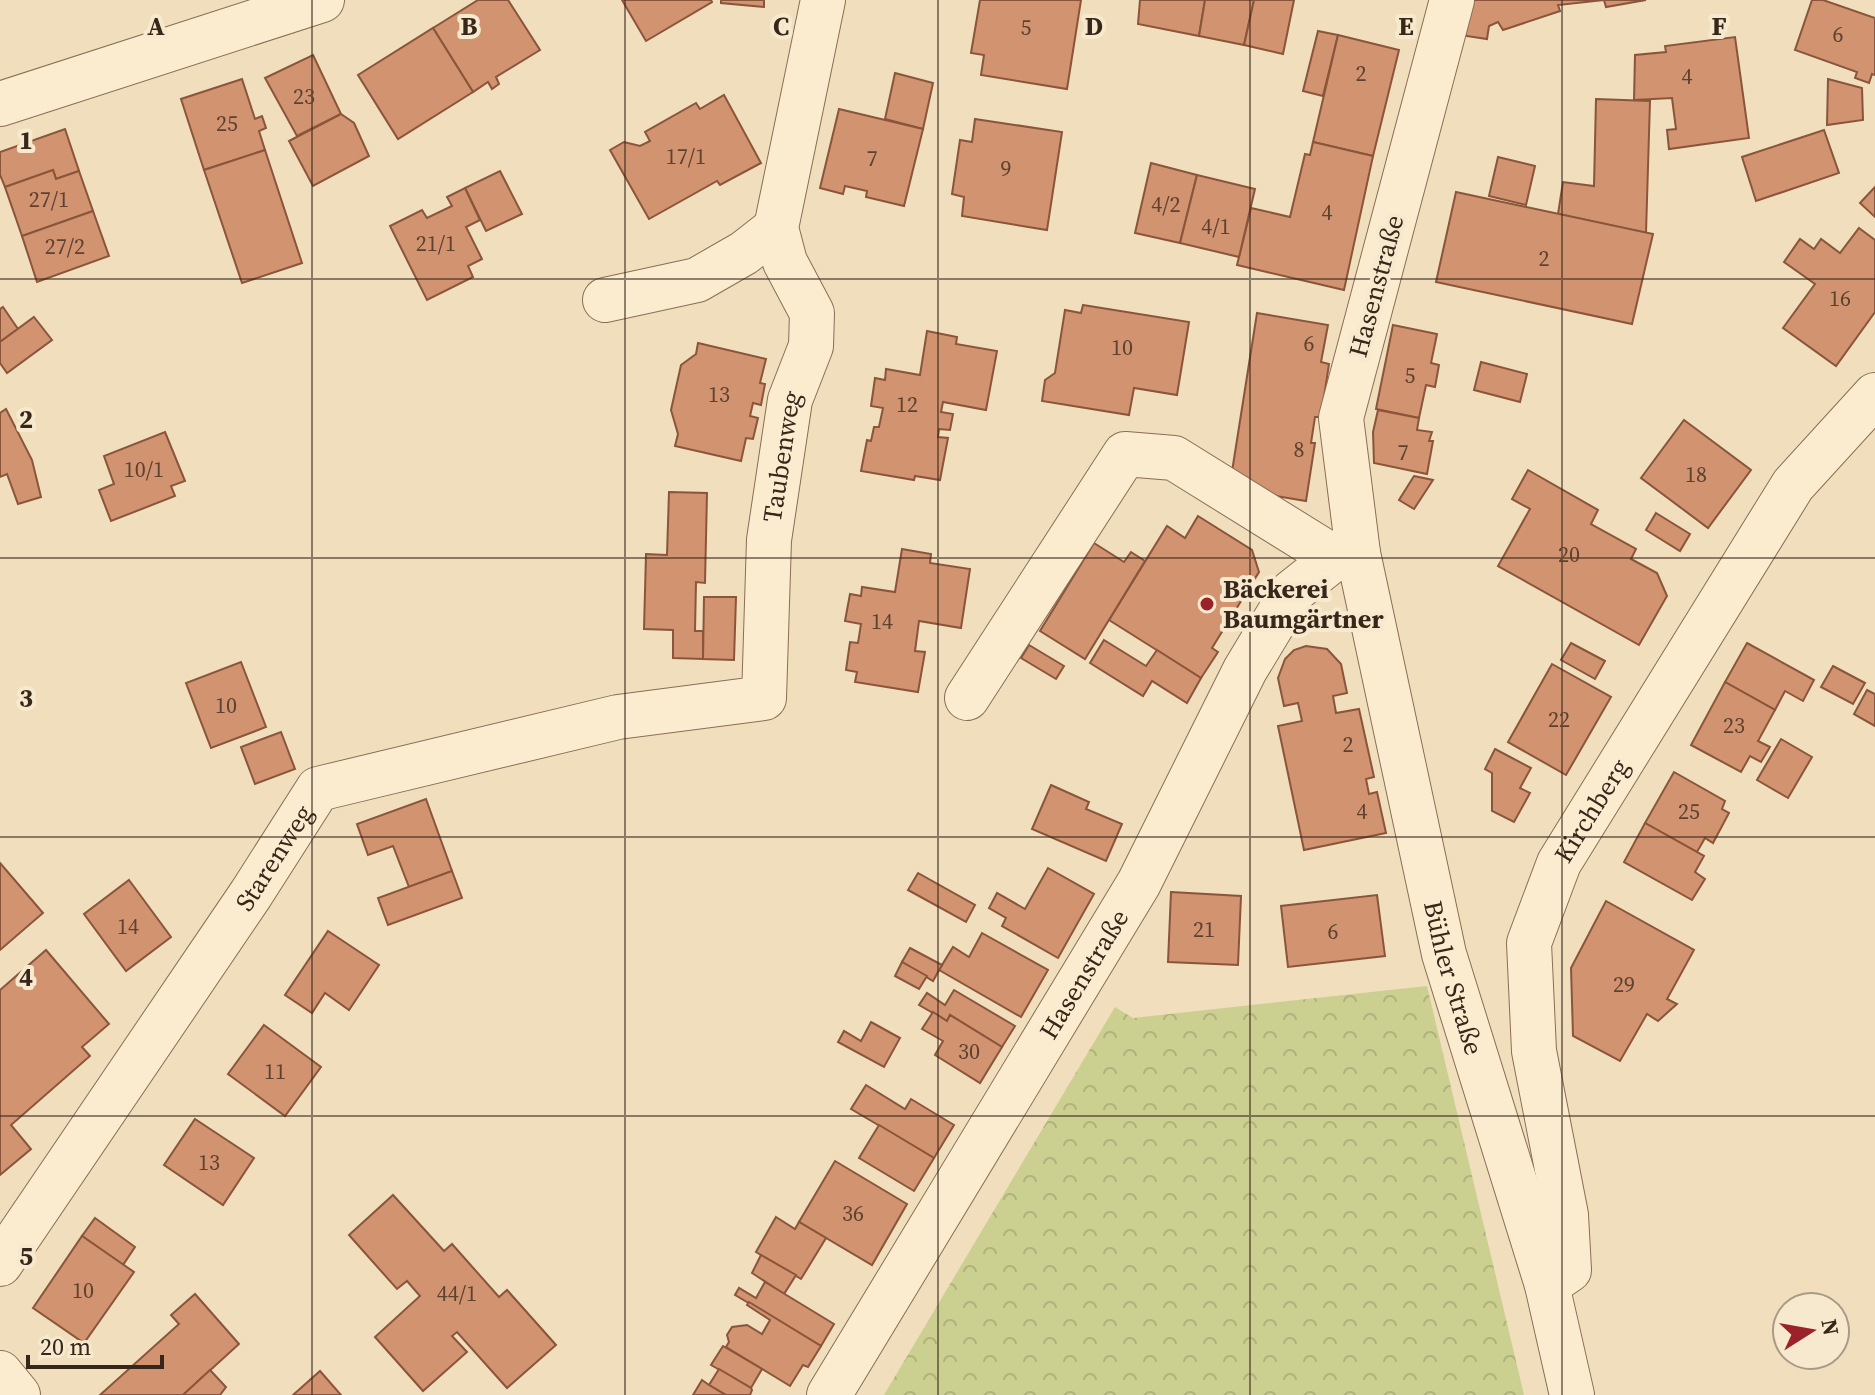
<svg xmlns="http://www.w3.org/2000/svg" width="1875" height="1395" font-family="'Source Serif 4',serif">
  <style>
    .forest { fill: url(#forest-crowns) }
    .building { fill: #d19370; stroke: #8a553a; stroke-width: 2 }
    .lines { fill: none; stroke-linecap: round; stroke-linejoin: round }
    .minor-casing { stroke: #896e55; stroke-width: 46 }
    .minor { stroke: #fbecd0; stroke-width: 44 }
    .grid { fill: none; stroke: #37271b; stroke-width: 2; stroke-opacity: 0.55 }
    .poi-dot { fill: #9b2229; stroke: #f7e9cd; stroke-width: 3 }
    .labels { text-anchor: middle; stroke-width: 8; stroke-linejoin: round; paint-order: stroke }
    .number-label { font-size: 22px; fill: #5e4230 }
    .street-label { font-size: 26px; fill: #37271b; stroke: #f7e9cd }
    .poi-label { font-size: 26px; font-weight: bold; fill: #37271b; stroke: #f7e9cd; text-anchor: start }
    .grid-label { font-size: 26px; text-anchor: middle; font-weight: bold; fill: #37271b; stroke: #f7e9cd; stroke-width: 8; stroke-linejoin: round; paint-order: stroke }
  </style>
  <defs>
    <pattern id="forest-crowns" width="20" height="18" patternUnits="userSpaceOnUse" patternTransform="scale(2)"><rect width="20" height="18" fill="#cbcf90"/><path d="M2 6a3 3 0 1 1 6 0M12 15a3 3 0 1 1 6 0" fill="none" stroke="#afb27c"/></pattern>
  </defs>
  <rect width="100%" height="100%" fill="#f0debd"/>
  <polygon class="forest" points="1427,986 1524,1395 884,1395 1115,1007 1133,1018"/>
  <g class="building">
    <polygon points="478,0 508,0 540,50 496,77 499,84 492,89 488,82 473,92 433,28"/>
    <polygon points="622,0 711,0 712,2 646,41"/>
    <polygon points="721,0 764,0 764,7 721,3"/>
    <polygon points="980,0 1081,0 1067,89 981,75 984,55 971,53"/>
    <polygon points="1140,0 1205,0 1199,36 1138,24"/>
    <polygon points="1205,0 1254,0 1244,45 1199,36"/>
    <polygon points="1254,0 1294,0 1283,54 1244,45"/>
    <polygon points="1468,0 1646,0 1606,7 1604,0 1558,5 1560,11 1503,30 1498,22 1489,26 1487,39 1460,35"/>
    <polygon points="1812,0 1823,0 1875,18 1875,75 1872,74 1869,83 1855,78 1857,72 1795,50"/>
    <polygon points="433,28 473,92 398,139 358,75"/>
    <polygon points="1318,31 1338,35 1323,96 1303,91"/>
    <polygon points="1338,35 1399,50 1373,156 1313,142"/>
    <polygon points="1735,37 1749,138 1669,149 1667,130 1676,129 1672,98 1634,100 1635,55 1666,52 1665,46"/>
    <polygon points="313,55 341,114 297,136 265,78"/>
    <polygon points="895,73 933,83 923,129 885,119"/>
    <polygon points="242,79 255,119 262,116 266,128 259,131 265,150 204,170 181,99"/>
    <polygon points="1828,79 1862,88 1863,120 1827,125"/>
    <polygon points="724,95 761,163 720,185 717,181 649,219 610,150 624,142 640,146 650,141 645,132 696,103 700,109"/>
    <polygon points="1596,99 1650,101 1646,233 1558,214 1563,182 1594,186"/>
    <polygon points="839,109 923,129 904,206 866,197 867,191 845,186 843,194 820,188"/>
    <polygon points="341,114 354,123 369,156 313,186 289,141"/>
    <polygon points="975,119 1062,132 1047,230 962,216 964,197 952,194 960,140 972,142"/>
    <polygon points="65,129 79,171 56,179 53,170 5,187 0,175 0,152"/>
    <polygon points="1824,130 1839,173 1756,201 1742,157"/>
    <polygon points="1313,142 1373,156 1344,290 1237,265 1251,208 1290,217 1305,154 1310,155"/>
    <polygon points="265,150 302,263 242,283 204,170"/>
    <polygon points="1498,157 1535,166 1526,205 1489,196"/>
    <polygon points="1151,163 1197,175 1180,243 1135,233"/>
    <polygon points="53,170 56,179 79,171 93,211 22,236 5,187"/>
    <polygon points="500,171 522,214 486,231 465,188"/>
    <polygon points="1197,175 1255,189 1239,257 1180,243"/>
    <polygon points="1875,187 1875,217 1860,203"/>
    <polygon points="465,188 480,220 466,227 482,259 468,266 473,277 427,300 390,226 422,210 427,218 452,206 447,197"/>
    <polygon points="1456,192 1653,234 1632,324 1436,282"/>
    <polygon points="93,211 109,256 37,282 22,236"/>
    <polygon points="1859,228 1875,240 1875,312 1836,366 1783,328 1815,284 1784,262 1800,239 1814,249 1821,239 1840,253"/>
    <polygon points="1083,305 1189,322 1177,395 1134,388 1129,415 1042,401 1045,380 1055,373 1065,310 1081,313"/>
    <polygon points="3,307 18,329 0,342 0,309"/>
    <polygon points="1257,313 1328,325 1321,362 1329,364 1321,417 1315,417 1311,443 1315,443 1306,501 1245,491 1231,478"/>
    <polygon points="34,317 52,340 7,373 0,363 0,342"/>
    <polygon points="1393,325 1437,334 1431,363 1439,365 1435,387 1426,385 1419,418 1376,409"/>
    <polygon points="927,331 957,337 956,344 997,351 986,410 943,402 941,412 953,414 950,430 939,429 938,437 948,438 940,480 915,476 914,480 861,471 867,440 871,441 874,427 879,427 883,408 871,406 875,378 885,380 886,369 920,375"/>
    <polygon points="698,343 766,359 760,383 765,384 761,405 753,403 750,416 758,418 753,439 746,438 741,461 675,446 678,434 671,410 681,365 696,354"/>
    <polygon points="1481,362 1527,374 1520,402 1474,390"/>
    <polygon points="6,409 32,460 41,497 18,504 7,474 0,477 0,413"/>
    <polygon points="1378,410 1419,418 1417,430 1432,432 1429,441 1433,441 1427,474 1374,463 1373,432"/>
    <polygon points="1684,420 1751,470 1708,528 1641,478"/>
    <polygon points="165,432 185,481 171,486 175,496 111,521 99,490 114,484 104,456"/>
    <polygon points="1528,470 1598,510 1591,524 1636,549 1631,559 1657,573 1667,596 1639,645 1498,566 1530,509 1512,499"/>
    <polygon points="1414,476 1433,480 1414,509 1399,500"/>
    <polygon points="669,492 707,493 705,583 696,582 695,631 703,631 703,659 673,658 673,630 644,629 646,554 667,555"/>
    <polygon points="1656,513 1690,534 1680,551 1646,530"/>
    <polygon points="1198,516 1252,550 1259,572 1212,648 1218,652 1201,678 1109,620 1167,526 1185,538"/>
    <polygon points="1094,543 1124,562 1131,552 1145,561 1085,659 1040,631"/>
    <polygon points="902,549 931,554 930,563 970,569 961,628 919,621 915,651 925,652 918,692 855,682 857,672 846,670 850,642 858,643 861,624 845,621 850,594 861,596 862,587 895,592"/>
    <polygon points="704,597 736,597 734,660 703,659"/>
    <polygon points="1104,640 1146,666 1157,650 1201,678 1187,703 1152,681 1143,696 1090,663"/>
    <polygon points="1571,643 1605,661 1595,679 1561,660"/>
    <polygon points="1747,643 1814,680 1803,701 1785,691 1775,710 1725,682"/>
    <polygon points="1029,645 1064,666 1056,679 1021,658"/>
    <polygon points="1306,646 1327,649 1341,664 1347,693 1333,696 1336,713 1359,709 1374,777 1366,779 1369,794 1377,792 1386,833 1304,850 1278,726 1302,721 1298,703 1284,706 1278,678 1285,659 1294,650"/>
    <polygon points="241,662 266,727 211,748 186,683"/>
    <polygon points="1552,664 1611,697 1566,775 1508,742"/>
    <polygon points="1833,666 1865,683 1853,704 1821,687"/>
    <polygon points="1725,682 1775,710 1758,741 1770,747 1761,762 1750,756 1741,772 1691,745"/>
    <polygon points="1867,690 1875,694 1875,726 1854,714"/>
    <polygon points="281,732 295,769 255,784 241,747"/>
    <polygon points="1781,739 1812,757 1788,798 1757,780"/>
    <polygon points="1495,749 1531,768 1520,788 1530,793 1514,822 1492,811 1492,773 1485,769"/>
    <polygon points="1674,772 1725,801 1722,809 1729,813 1713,843 1705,838 1697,852 1645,823"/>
    <polygon points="1051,785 1089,802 1086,809 1122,824 1106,861 1032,829"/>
    <polygon points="426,799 452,871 409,887 393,846 368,855 357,824"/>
    <polygon points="1645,823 1704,856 1695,872 1705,879 1692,900 1624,862"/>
    <polygon points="0,863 43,913 0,950"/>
    <polygon points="1048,868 1094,894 1058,958 1002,926 1006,918 989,908 997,893 1025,909"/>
    <polygon points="452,871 462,898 388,925 378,898"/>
    <polygon points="918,873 975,905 966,922 908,890"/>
    <polygon points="129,880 171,937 126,971 84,914"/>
    <polygon points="1171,892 1241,896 1238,965 1168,962"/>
    <polygon points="1377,895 1385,956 1288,967 1281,906"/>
    <polygon points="1606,901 1694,950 1667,999 1677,1004 1658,1021 1647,1014 1620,1061 1573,1036 1571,968"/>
    <polygon points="328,931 379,965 349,1010 325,993 312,1013 285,995"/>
    <polygon points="982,933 1048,970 1021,1017 939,970 953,947 969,957"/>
    <polygon points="910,948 942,965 933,981 902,962"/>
    <polygon points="46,950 109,1024 82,1047 90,1056 11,1125 31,1149 0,1175 0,990"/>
    <polygon points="902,962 927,976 919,989 895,976"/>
    <polygon points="954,990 1015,1026 1002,1047 950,1015 947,1021 919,1005 927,993 945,1005"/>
    <polygon points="933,1012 947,1021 950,1015 1002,1047 980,1083 935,1055 943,1041 922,1029"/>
    <polygon points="871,1022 900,1038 884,1067 838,1042 844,1031 861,1041"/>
    <polygon points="264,1025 321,1067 285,1116 228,1074"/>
    <polygon points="866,1085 905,1109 911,1099 954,1125 934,1158 851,1109"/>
    <polygon points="195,1119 254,1158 223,1205 164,1165"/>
    <polygon points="879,1125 934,1158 914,1191 859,1158"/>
    <polygon points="835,1161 907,1204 872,1265 799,1222"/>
    <polygon points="393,1195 444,1251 452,1244 499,1297 507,1290 556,1345 507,1388 457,1332 452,1336 467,1352 423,1391 375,1337 420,1296 407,1281 397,1289 349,1235"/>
    <polygon points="776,1217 795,1229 799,1222 826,1238 801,1279 756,1252"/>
    <polygon points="95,1218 135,1247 123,1265 82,1236"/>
    <polygon points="82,1236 134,1272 84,1343 33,1308"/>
    <polygon points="761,1255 796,1275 784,1294 752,1273"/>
    <polygon points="765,1282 834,1324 821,1346 735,1295 739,1288 756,1298"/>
    <polygon points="195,1294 239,1344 183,1395 100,1395 179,1324 171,1315"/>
    <polygon points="749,1302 821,1346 808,1367 803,1365 790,1386 726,1347 729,1342 727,1335 732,1327 747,1325 762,1334 770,1320 747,1305"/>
    <polygon points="723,1346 762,1369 751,1388 711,1365"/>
    <polygon points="719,1369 751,1388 752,1390 750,1395 726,1395 709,1385"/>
    <polygon points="210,1370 226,1387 220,1395 183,1395"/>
    <polygon points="320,1371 341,1395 293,1395"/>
    <polygon points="702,1380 709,1385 726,1395 693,1395"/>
  </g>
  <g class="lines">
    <g class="minor-casing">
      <g id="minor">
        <path id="s1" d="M1452,0L1341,418L1358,553L1444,954L1547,1285L1572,1395"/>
        <polyline points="0,104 322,0"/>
        <polyline points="605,300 697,280 744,253 776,228"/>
        <polyline points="967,698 1125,454 1174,458 1335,558"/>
        <path id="s2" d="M0,1264L251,894L318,789L618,717L764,698L769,540L790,400L811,346L812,313L785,262L776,228L823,0"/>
        <path id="s3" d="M1547,1285L1569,1270L1566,1215L1534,1051L1529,943L1559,863L1793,485L1875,395"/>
        <polyline points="0,1373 18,1395"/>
        <path id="s4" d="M829,1395L1139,883L1245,670L1292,592L1335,558L1358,553"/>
      </g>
    </g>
    <use href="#minor" class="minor"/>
  </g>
  <path class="grid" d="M312,0V1395M625,0V1395M938,0V1395M1250,0V1395M1562,0V1395M0,279H1875M0,558H1875M0,837H1875M0,1116H1875"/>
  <circle class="poi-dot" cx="1207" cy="604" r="8"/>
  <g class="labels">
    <g class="number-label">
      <text x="1026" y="35">5</text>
      <text x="1838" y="42">6</text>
      <text x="1361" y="81">2</text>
      <text x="1687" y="84">4</text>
      <text x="304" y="104">23</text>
      <text x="227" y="131">25</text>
      <text x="686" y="164">17/1</text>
      <text x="872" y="166">7</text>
      <text x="1006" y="176">9</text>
      <text x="49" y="207">27/1</text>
      <text x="1166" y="212">4/2</text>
      <text x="1327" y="220">4</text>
      <text x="1216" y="234">4/1</text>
      <text x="436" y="251">21/1</text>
      <text x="65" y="254">27/2</text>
      <text x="1544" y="266">2</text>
      <text x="1840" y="306">16</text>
      <text x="1309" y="351">6</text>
      <text x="1122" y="355">10</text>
      <text x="1410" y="383">5</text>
      <text x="719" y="402">13</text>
      <text x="907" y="412">12</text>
      <text x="1299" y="457">8</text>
      <text x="1403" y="460">7</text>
      <text x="144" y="477">10/1</text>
      <text x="1696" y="482">18</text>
      <text x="1569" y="562">20</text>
      <text x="882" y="629">14</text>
      <text x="226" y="713">10</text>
      <text x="1559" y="727">22</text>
      <text x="1734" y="733">23</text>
      <text x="1348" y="752">2</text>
      <text x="1362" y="819">4</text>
      <text x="1689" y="819">25</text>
      <text x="128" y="934">14</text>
      <text x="1204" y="937">21</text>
      <text x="1333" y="939">6</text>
      <text x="1624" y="992">29</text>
      <text x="969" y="1059">30</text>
      <text x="275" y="1079">11</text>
      <text x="209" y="1170">13</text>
      <text x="853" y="1221">36</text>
      <text x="83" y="1298">10</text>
      <text x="457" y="1301">44/1</text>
    </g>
    <g class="street-label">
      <text transform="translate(1376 286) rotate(-75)" y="9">Hasenstraße</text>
      <text dy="9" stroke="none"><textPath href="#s2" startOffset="1270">Taubenweg</textPath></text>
      <text dy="9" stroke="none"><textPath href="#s3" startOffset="504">Kirchberg</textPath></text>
      <text dy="9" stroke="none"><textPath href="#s2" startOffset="490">Starenweg</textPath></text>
      <text dy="9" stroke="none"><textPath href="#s4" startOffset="492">Hasenstraße</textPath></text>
      <text dy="9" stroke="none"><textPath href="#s1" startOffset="1004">Bühler Straße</textPath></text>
    </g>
    <g class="poi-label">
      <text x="1223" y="598">Bäckerei<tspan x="1223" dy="30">Baumgärtner</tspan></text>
    </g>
  </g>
  <g class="grid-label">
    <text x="156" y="35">A</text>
    <text x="469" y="35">B</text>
    <text x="781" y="35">C</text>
    <text x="1094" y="35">D</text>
    <text x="1406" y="35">E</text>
    <text x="1719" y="35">F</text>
    <text x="26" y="149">1</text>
    <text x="26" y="428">2</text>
    <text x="26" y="707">3</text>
    <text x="26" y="986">4</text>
    <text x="26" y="1265">5</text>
  </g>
  <g transform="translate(1811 1331) rotate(79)"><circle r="38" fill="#f7e9cd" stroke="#aa9b86" stroke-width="2"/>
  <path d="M0-6L14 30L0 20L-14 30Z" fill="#9b2229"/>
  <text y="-12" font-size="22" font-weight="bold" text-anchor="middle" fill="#37271b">N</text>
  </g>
  <path d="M28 1355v12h134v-12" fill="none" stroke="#37271b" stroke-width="4"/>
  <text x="40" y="1355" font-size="24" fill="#37271b" stroke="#f7e9cd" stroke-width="6" paint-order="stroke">20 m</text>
</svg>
